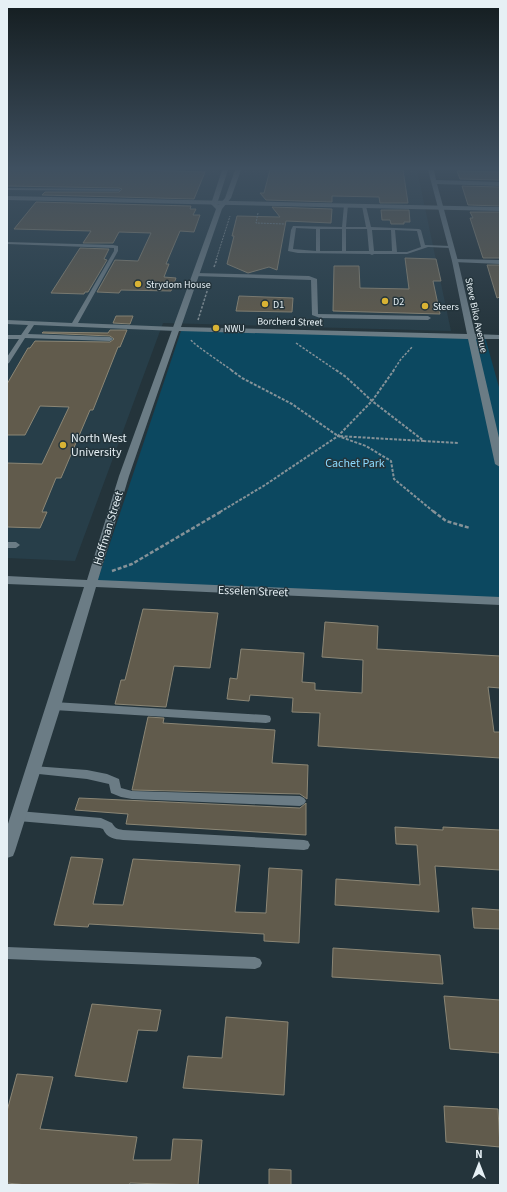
<svg xmlns="http://www.w3.org/2000/svg" width="507" height="1192" font-family="'Source Sans 3',sans-serif">
  <style>
    .built { fill: #273e49 }
    .green { fill: #0c4860 }
    .building { fill: #615b4c; stroke: #8b8675 }
    .lines { fill: none; stroke-linecap: round; stroke-linejoin: round }
    .path-far3 { stroke: #859298; stroke-width: 1; stroke-dasharray: 2 1; stroke-linecap: butt }
    .path-far2 { stroke: #859298; stroke-width: 1.5; stroke-dasharray: 2.5 1.5; stroke-linecap: butt }
    .path-far1 { stroke: #859298; stroke-width: 2; stroke-dasharray: 3 1.5; stroke-linecap: butt }
    .path { stroke: #859298; stroke-width: 2.5; stroke-dasharray: 4 2; stroke-linecap: butt }
    .service { fill: #6b7c85; fill-rule: evenodd }
    .minor { fill: #6b7c85; fill-rule: evenodd }
    .tertiary { fill: #6b7c85; fill-rule: evenodd }
    .poi-dot { fill: #d9b334; stroke: #24343b; stroke-width: 1.5 }
    .labels { text-anchor: middle; stroke-width: 3; stroke-linejoin: round; paint-order: stroke }
    .far-poi-label { font-size: 10px; fill: #e6f0f5; stroke: #24343b; text-anchor: start }
    .far-street-label { font-size: 10px; fill: #e6f0f5; stroke: #24343b }
    .poi-label { font-size: 12px; fill: #e6f0f5; stroke: #24343b; text-anchor: start }
    .park-label { font-size: 12px; fill: #8ad8fd; stroke: #24343b }
    .street-label { font-size: 12px; fill: #e6f0f5; stroke: #24343b }
  </style>
  <rect width="100%" height="100%" fill="#24343b"/>
  <polygon class="built" points="7,170 417,170 451,331 163,323 75,561 7,558"/>
  <polygon class="green" points="182,328 485,337 500,391 500,600 97,582"/>
  <g class="building">
    <polygon points="7,170 141,170 205,172 194,199 42,195 45,192 119,192 122,189 119,188 7,186"/>
    <polygon points="270,170 403,170 408,203 380,203 379,197 332,196 332,202 266,200 260,193 264,193"/>
    <polygon points="457,171 500,172 500,180 460,179"/>
    <polygon points="462,186 500,187 500,206 468,205"/>
    <polygon points="36,202 191,206 190,209 196,209 193,215 200,215 194,232 180,231 166,264 169,264 164,277 176,278 171,291 121,290 119,293 97,292 115,260 138,261 151,233 119,232 113,243 83,243 91,231 14,229"/>
    <polygon points="272,207 332,209 331,223 286,221 277,270 269,267 248,273 227,264 234,236 232,236 237,216 280,217"/>
    <polygon points="381,210 409,210 410,222 404,222 404,224 391,224 390,220 382,220"/>
    <polygon points="470,212 500,212 500,258 483,258 470,218 473,218"/>
    <polygon points="80,248 109,249 104,259 107,260 88,292 85,292 84,294 51,293"/>
    <polygon points="405,258 436,259 441,281 433,281 440,314 333,311 334,266 359,266 360,288 409,289"/>
    <polygon points="487,265 500,265 500,297 497,298"/>
    <polygon points="239,296 293,298 292,312 236,311"/>
    <polygon points="116,316 133,316 130,324 113,323"/>
    <polygon points="110,330 127,330 120,347 118,347 93,410 90,410 61,478 56,478 42,512 47,512 40,528 7,527 7,463 42,464 69,407 40,406 25,435 7,435 7,384 28,348 30,348 35,341 110,342 114,339 110,336 42,333 43,332 108,333"/>
    <polygon points="143,609 218,613 210,668 174,666 166,707 115,704 121,680 125,680"/>
    <polygon points="325,622 378,626 377,649 500,656 500,688 488,687 494,732 500,732 500,758 318,746 320,713 292,712 293,698 250,695 249,701 227,699 230,678 237,679 241,649 304,653 302,682 315,683 315,690 362,693 363,660 322,657"/>
    <polygon points="148,717 164,718 163,723 275,730 272,763 308,765 307,799 300,794 132,790"/>
    <polygon points="79,798 300,808 306,803 306,835 126,824 128,814 75,810"/>
    <polygon points="395,827 443,830 443,827 500,830 500,870 435,866 439,912 335,905 336,879 420,885 417,845 396,844"/>
    <polygon points="71,857 103,859 93,904 123,905 133,859 240,865 235,912 266,913 269,868 302,870 299,943 264,941 264,934 89,924 88,927 54,925"/>
    <polygon points="472,908 500,910 500,929 474,928"/>
    <polygon points="333,948 440,955 443,984 332,977"/>
    <polygon points="444,996 500,1000 500,1053 450,1049"/>
    <polygon points="92,1004 161,1010 157,1031 138,1030 127,1082 75,1076"/>
    <polygon points="226,1017 288,1022 284,1095 183,1088 188,1056 222,1058"/>
    <polygon points="17,1074 53,1077 40,1129 137,1137 133,1160 171,1160 173,1139 202,1140 198,1185 130,1183 129,1185 27,1185 7,1183 7,1111"/>
    <polygon points="444,1106 498,1109 500,1147 446,1142"/>
    <polygon points="269,1169 291,1170 291,1185 269,1185"/>
  </g>
  <g class="lines">
    <g class="path-far3">
      <polyline points="258,213 256,223 285,224"/>
      <polyline points="216,260 230,216"/>
    </g>
    <g class="path-far2">
      <polyline points="214,267 217,259"/>
      <polyline points="198,320 209,285"/>
      <path d="M191,340C193,344 226,366 233,371"/>
      <polyline points="296,343 337,371"/>
      <polyline points="393,371 401,359 413,346"/>
    </g>
    <g class="path-far1">
      <polyline points="231,370 242,378 292,404 338,436"/>
      <polyline points="336,370 346,377 372,401 424,441 458,443"/>
      <polyline points="424,441 338,436 366,446 391,461 394,479 434,512"/>
      <polyline points="220,512 265,485 338,436 372,401 394,370"/>
    </g>
    <g class="path">
      <polyline points="433,511 446,521 470,528"/>
      <polyline points="112,571 132,564 222,511"/>
    </g>
    <g class="service">
      <polygon points="7,188 119,189 121,190 119,191 7,190"/>
      <path d="M346,204L348,205L346,227H366L362,206L364,205L366,206L371,227L419,229L421,230L425,245L451,246L453,247L451,248L428,247L407,254H374L372,255L370,254L298,253L288,251L291,230L293,226L342,227L344,205ZM296,228L316,229V251L293,249ZM320,229H342V251H320ZM346,229H367L369,251H346ZM372,230H391L392,251H374ZM395,230L417,231L421,247L407,252H397Z"/>
      <polygon points="7,242 113,245 118,246 118,251 78,323 176,327 179,329 176,331 34,325 28,334 110,337 113,339 110,341 25,338 9,363 7,364 7,357 19,339 7,339 7,335 21,335 28,325 7,324 7,320 72,323 114,251 114,248 7,244"/>
      <polygon points="455,259 500,260 500,264 453,262 452,261"/>
      <polygon points="196,273 309,276 317,279 318,314 428,316 431,318 428,320 320,318 312,315 311,280 194,276 193,275"/>
      <polygon points="7,542 16,542 20,545 16,548 7,548"/>
      <polygon points="54,702 266,715 270,716 271,719 270,722 266,723 54,710 50,709 49,706 50,703"/>
      <polygon points="33,766 87,770 107,774 119,779 121,788 132,791 300,796 304,798 306,801 304,804 300,806 132,799 121,797 111,793 109,784 87,779 29,773 27,770 29,767"/>
      <path d="M18,811L101,818L112,823C115,828 117,829 123,830L304,840L308,841L310,845L308,849L304,850L123,840C114,839 107,838 103,829L100,828L18,821L14,819L12,816L14,813Z"/>
      <polygon points="7,947 255,957 260,959 262,963 260,967 255,969 7,959"/>
    </g>
    <polygon class="minor" points="222,170 228,170 217,204 219,205 225,198 235,170 241,170 231,198 222,209 181,327 467,334 452,261 428,170 434,170 436,180 500,182 500,186 437,184 458,261 475,334 500,335 500,339 476,339 500,442 500,467 495,464 468,339 179,331 129,476 98,580 500,597 500,605 96,587 61,706 15,851 13,856 7,858 7,827 84,587 7,584 7,576 87,580 119,476 216,209 211,204"/>
    <polygon class="tertiary" points="7,196 500,207 500,211 7,200"/>
  </g>
  <linearGradient id="sky" x2="0" y2="1"><stop stop-color="#141d20"/><stop offset="0.5" stop-color="#3f5060"/><stop offset="1" stop-color="#3f5060" stop-opacity="0"/></linearGradient>
  <rect width="507" height="337" fill="url(#sky)"/>
  <g class="poi-dot">
    <circle cx="138" cy="284" r="4"/>
    <circle cx="385" cy="301" r="4"/>
    <circle cx="265" cy="304" r="4"/>
    <circle cx="425" cy="306" r="4"/>
    <circle cx="216" cy="328" r="4"/>
    <circle cx="63" cy="445" r="4"/>
  </g>
  <g class="labels">
    <g class="far-poi-label">
      <text x="146" y="288">Strydom House</text>
      <text x="393" y="305">D2</text>
      <text x="273" y="308">D1</text>
      <text x="433" y="310">Steers</text>
      <text x="224" y="332">NWU</text>
    </g>
    <g class="far-street-label">
      <text transform="translate(477 315) rotate(78)" y="4">Steve Biko Avenue</text>
      <text transform="translate(290 321) rotate(1)" y="4">Borcherd Street</text>
    </g>
    <g class="poi-label">
      <text x="71" y="442">North West<tspan x="71" dy="14">University</tspan></text>
    </g>
    <g class="park-label">
      <text x="355" y="467">Cachet Park</text>
    </g>
    <g class="street-label">
      <text transform="translate(108 528) rotate(-73)" y="4">Hoffman Street</text>
      <text transform="translate(253 591) rotate(2)" y="4">Esselen Street</text>
    </g>
  </g>
  <rect width="507" height="1192" fill="none" stroke="#e6f0f5" stroke-width="16"/>
  <g transform="translate(479 1164)" stroke="#24343b" stroke-width="3" paint-order="stroke">
  <path d="M0-3L7 15L0 10L-7 15Z" fill="#e6f0f5"/>
  <text y="-6" font-size="11" font-weight="bold" text-anchor="middle" fill="#e6f0f5">N</text>
  </g>
</svg>
